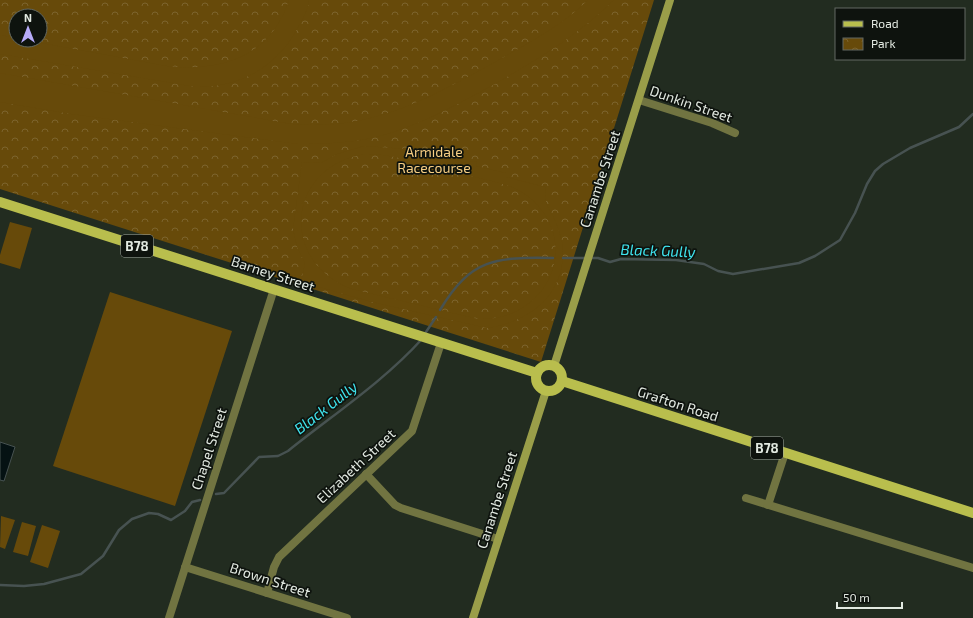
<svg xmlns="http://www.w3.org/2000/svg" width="973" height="618" font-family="'Exo 2',sans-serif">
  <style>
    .park { fill: url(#park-crowns); fill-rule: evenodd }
    .pitch { fill: #674a0a; fill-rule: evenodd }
    .water { fill: #051213; stroke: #475251 }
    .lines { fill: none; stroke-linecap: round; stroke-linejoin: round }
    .stream { stroke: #475251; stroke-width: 2.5 }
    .street { stroke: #717441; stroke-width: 8 }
    .secondary { stroke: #9a9e49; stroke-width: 8 }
    .primary { stroke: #b9be4d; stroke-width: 10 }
    .labels { text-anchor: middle; stroke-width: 3.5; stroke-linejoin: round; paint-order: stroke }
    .shield { fill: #0e130e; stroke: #a2a9a2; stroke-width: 1 }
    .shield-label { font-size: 13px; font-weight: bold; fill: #e2e9e1 }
    .street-label { font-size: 14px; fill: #e2e9e1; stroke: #0e130e }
    .park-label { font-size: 14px; fill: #f7ce83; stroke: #0e130e }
    .water-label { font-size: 15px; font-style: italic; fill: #3fe3ed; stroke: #0e130e }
  </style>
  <defs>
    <pattern id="park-crowns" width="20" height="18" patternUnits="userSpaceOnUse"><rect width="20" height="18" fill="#674a0a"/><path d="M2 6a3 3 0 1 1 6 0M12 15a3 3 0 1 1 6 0" fill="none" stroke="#7c642d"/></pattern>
  </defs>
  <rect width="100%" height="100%" fill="#222c20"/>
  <path class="park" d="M0,0H654L541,362L0,189ZM16,16H40V40H16Z"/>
  <g class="pitch">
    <path d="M289,0H309C308,11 301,22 296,31C275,68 238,88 196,87L0,54V35L16,38V40H25L167,66C221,72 271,57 289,0Z"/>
    <path d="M588,0H614C575,38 529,65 482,91C449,109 413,128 376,137C350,143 325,144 298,144L71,114L0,102V73L291,124C374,131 427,99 497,61C528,43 562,26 588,0Z"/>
    <path d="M364,146L420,150L469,164L470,161L477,162L476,166L506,173V177L545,187C546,193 545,200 547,205C548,209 551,212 553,216C557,224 560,233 562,242C569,291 532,322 487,328L372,302L301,282L305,263L297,247L293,229L302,162L321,163L337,154ZM365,154C390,153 417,163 442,170C464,175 488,179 509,186C517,189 524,193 530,198C584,244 546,322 478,319L352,289C278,262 287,166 365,154Z"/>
    <polygon points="10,222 32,228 20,269 0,263 0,255"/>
    <polygon points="110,292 232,331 175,506 53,466"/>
    <polygon points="1,516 15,520 5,549 0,547"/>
    <polygon points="22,522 36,526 28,556 13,552"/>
    <polygon points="42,525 60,531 48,568 30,562"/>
  </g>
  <polygon class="water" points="0,442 15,447 4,481 0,480"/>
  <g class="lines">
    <g class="stream">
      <polyline points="563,258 598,258 610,262 621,259 676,260 704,264 718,271 733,274 799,263 815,256 840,240 855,213 867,184 875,171 883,164 910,148 959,127 973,114"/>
      <path d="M440,310C471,258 496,257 553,258"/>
      <polyline points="424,335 436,317"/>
      <path d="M216,494L224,493L259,457L278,456L288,451C334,414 383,382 422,339"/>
      <polyline points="0,585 24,586 44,584 81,574 103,556 119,530 132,519 149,513 158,514 171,520 185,511 192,502 200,500"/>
    </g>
    <g class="street">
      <polyline points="639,100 712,123 735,133"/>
      <polyline points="366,474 395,505 401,508 498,539"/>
      <polyline points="746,498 973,568"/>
      <polyline points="768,505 785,453"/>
      <polyline points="185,567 347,618"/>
      <polyline points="267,593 274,567 279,557 412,431 441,343"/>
      <polyline points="169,618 274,289"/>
    </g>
    <g class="secondary">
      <polyline points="554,366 670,0"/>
      <polyline points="473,618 546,391"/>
    </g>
    <g class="primary">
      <polyline points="0,202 537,373"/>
      <circle cx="549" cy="378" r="13"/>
      <polyline points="562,381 973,513"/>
    </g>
  </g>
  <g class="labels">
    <g class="shield">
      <rect x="121" y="235" width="32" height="22" rx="3"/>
      <rect x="751" y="437" width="32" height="22" rx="3"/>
    </g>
    <g class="shield-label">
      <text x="137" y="251">B78</text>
      <text x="767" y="453">B78</text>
    </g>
    <g class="street-label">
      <text transform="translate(691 104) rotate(19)" y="5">Dunkin Street</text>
      <text transform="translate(600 179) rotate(-72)" y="5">Canambe Street</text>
      <text transform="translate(273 274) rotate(18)" y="5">Barney Street</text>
      <text transform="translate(678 404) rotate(18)" y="5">Grafton Road</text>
      <text transform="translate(209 449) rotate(-72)" y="5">Chapel Street</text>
      <text transform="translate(356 466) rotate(-43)" y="5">Elizabeth Street</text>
      <text transform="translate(497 500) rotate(-72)" y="5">Canambe Street</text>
      <text transform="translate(270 580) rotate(18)" y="5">Brown Street</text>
    </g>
    <g class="park-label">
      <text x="434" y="157">Armidale<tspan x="434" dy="16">Racecourse</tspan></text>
    </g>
    <g class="water-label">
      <text transform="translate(658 251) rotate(2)" y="5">Black Gully</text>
      <text transform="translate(326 408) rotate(-38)" y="5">Black Gully</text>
    </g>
  </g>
  <rect x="835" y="8" width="130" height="52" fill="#0e130e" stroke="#636962"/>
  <rect x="843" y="21" width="20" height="6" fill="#b9be4d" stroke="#636962"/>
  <text x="871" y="28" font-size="12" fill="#e2e9e1">Road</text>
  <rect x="843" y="38" width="20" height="12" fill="url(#park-crowns)" stroke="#636962"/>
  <text x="871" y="48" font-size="12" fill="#e2e9e1">Park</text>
  <g transform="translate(28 28)"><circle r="19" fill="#0e130e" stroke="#636962"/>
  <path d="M0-3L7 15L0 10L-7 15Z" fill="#b7abf8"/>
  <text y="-6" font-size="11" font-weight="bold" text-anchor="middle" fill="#e2e9e1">N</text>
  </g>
  <path d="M837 602v6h65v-6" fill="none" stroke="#e2e9e1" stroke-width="2"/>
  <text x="843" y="602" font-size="12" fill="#e2e9e1" stroke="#0e130e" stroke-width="3" paint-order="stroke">50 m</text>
</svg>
